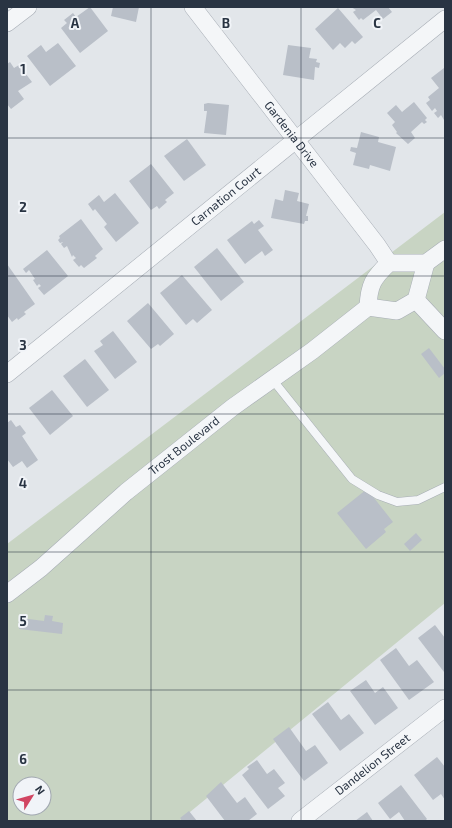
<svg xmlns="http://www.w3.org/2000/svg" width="452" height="828" font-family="'Exo 2',sans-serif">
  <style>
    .green { fill: #c8d4c3; fill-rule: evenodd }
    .building { fill: #b9bfc8 }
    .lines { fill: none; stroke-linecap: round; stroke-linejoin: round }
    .lane-casing { stroke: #a7adb5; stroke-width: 9 }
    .street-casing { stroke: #a7adb5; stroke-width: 18 }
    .lane { stroke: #f4f6f8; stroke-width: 8 }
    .street { stroke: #f4f6f8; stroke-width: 17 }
    .grid { fill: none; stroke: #293443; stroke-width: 1; stroke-opacity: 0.55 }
    .labels { text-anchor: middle; stroke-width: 4; stroke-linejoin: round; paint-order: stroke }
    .street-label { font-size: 12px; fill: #293443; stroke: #f1f4f8 }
    .grid-label { font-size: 13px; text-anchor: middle; font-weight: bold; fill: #293443; stroke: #f1f4f8; stroke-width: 4; stroke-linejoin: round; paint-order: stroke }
  </style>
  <rect width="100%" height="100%" fill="#e2e6ea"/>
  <path class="green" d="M445,212V603L179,821H7V544ZM20,784H44V808H20Z"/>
  <g class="building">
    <polygon points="90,7 108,31 80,53 61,28 67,23 64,20 73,13 76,17"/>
    <polygon points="113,7 139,7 136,22 111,16"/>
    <polygon points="351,7 388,7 392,12 383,19 376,10 363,20 361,18 359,20 353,12 356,10"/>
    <polygon points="338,8 363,37 355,44 352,41 345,48 340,43 333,50 315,29"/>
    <polygon points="58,43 76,66 50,86 27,56 41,45 46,52"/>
    <polygon points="288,45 311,48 309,58 317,59 316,62 320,63 319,68 315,67 314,80 283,75"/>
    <polygon points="10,62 14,68 19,65 32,82 18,91 24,99 11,109 7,104 7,64"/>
    <polygon points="444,68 445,69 444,120 441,115 438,118 434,113 437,111 435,108 432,111 426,103 430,100 428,97 439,88 431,78"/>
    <polygon points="414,102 427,118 425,120 427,122 424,124 422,122 411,132 415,138 408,144 396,133 397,132 392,125 395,122 387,113 396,105 402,112"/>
    <polygon points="208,103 229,105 226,135 204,133 207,111 204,111 204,104"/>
    <polygon points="361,132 379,137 378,142 396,147 390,171 370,165 369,169 353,165 356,153 350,151 351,147 357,148"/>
    <polygon points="187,139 206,165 184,181 164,156"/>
    <polygon points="151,164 174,193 165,200 167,202 159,209 157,206 151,210 129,181"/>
    <polygon points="285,190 299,193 297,201 309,204 306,216 308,216 308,221 305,221 304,224 271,218 275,199 283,201"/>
    <polygon points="115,193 139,223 116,242 104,227 107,224 95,209 93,211 88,204 99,195 104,202"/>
    <polygon points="81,219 103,249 95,256 97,258 84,268 81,265 79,267 73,260 76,258 73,255 72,257 67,246 64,248 61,244 63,242 60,243 58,240 60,238 59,236"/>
    <polygon points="259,220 264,226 258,230 273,250 265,256 262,251 245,264 227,240 252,221 254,224"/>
    <polygon points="217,248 244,282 221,301 194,267"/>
    <polygon points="47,250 68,276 44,295 38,288 41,286 39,284 37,286 33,280 35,279 29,270 26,273 23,269"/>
    <polygon points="7,264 35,304 24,312 26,314 18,320 17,318 12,322 7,315"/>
    <polygon points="182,275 212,310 197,323 193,319 186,325 160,293"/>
    <polygon points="148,303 174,334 160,346 158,344 151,349 127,321"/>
    <polygon points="113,331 137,362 115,379 94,351 103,345 100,341"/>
    <polygon points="429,348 445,369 445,373 439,378 421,354"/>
    <polygon points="85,359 109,390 87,407 63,376"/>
    <polygon points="52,390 73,416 50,435 29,408"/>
    <polygon points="11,420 16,427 20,425 26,433 22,436 38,460 27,468 22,461 13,467 7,459 7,423"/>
    <polygon points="367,489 393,522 384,529 386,532 366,549 337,513"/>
    <polygon points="416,533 422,540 410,551 404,544"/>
    <polygon points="45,615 53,616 52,621 63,623 62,634 19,629 21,618 44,621"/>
    <polygon points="435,625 445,638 444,672 418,638"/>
    <polygon points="396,648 409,666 417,660 434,682 409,700 380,660"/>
    <polygon points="366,680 375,693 383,687 398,708 375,725 350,691"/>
    <polygon points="328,702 341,720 349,714 364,733 340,751 312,714"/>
    <polygon points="289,727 306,751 315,745 328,763 304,781 273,739"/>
    <polygon points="437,757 445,767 445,800 441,794 433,800 414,775"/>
    <polygon points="257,760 267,774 274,769 285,783 278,788 285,796 268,809 242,775 249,769 247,767"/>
    <polygon points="221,782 237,803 245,797 257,814 248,821 225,821 206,796"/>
    <polygon points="401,785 427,819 425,821 405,821 399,812 390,819 378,803"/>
    <polygon points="189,811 197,821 180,821 181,819 180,818"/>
    <polygon points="367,812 373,821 355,821"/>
  </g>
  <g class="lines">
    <g class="lane-casing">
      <polyline id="lane" points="272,379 352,479 378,495 397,502 418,500 445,487"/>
    </g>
    <g class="street-casing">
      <g id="street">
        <path id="s1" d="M193,7L377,245L389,263"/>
        <polyline points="7,23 28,7"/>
        <polyline points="416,300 445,331"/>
        <path d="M368,307C369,285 373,278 389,263H426L445,249"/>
        <path id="s2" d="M7,374L445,19"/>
        <path id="s3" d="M7,594L41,568L126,492L233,407L312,351L368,307L397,311L416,300L426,263"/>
        <path id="s4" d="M300,821L445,708"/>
      </g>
    </g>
    <use href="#lane" class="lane"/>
    <use href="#street" class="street"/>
  </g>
  <path class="grid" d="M151,7V821M301,7V821M7,138H445M7,276H445M7,414H445M7,552H445M7,690H445"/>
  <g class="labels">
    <g class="street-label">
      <text dy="4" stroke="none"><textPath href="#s1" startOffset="161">Gardenia Drive</textPath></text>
      <text dy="4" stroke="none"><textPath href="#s2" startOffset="282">Carnation Court</textPath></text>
      <text dy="4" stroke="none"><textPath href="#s3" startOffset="231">Trost Boulevard</textPath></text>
      <text dy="4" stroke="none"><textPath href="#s4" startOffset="92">Dandelion Street</textPath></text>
    </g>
  </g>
  <g class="grid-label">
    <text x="75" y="28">A</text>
    <text x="226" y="28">B</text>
    <text x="377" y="28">C</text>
    <text x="23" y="74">1</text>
    <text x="23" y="212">2</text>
    <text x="23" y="350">3</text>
    <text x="23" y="488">4</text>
    <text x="23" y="626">5</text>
    <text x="23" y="764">6</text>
  </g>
  <rect width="452" height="828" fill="none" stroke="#293443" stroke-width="16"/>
  <g transform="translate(32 796) rotate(53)"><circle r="19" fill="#f1f4f8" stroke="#a1a7b0"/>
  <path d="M0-3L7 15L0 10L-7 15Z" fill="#d14562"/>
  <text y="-6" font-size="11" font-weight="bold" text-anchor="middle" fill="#293443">N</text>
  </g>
</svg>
